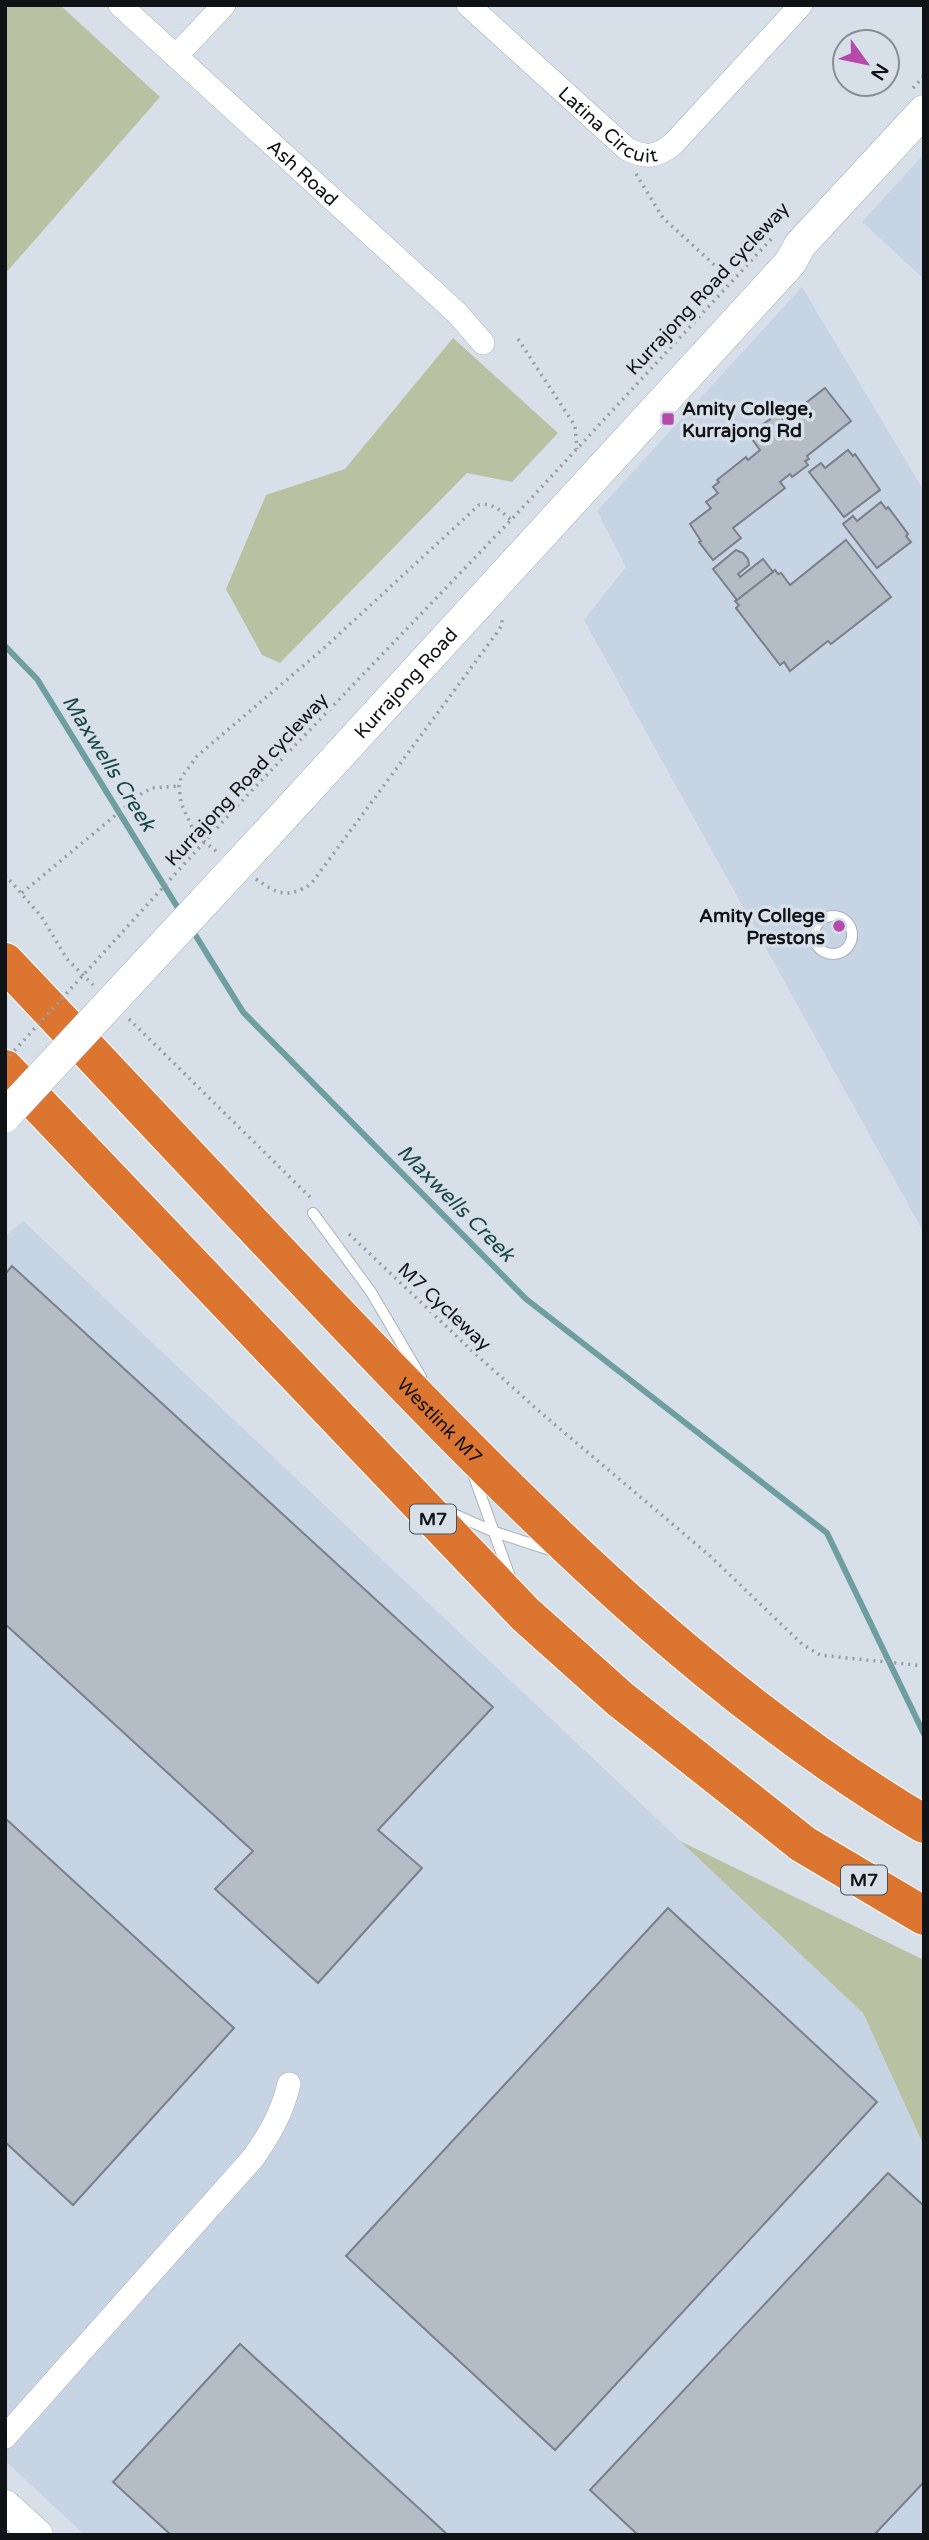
<svg xmlns="http://www.w3.org/2000/svg" width="929" height="2540" font-family="'Varela Round',sans-serif">
  <style>
    .built { fill: #c7d4e4 }
    .green { fill: #b8c2a3 }
    .lines { fill: none; stroke-linecap: round; stroke-linejoin: round }
    .stream { stroke: #6e9e9f; stroke-width: 6 }
    .building { fill: #b4bcc6; stroke: #798089; stroke-width: 2 }
    .lane-casing { stroke: #aab1bb; stroke-width: 12 }
    .street-casing { stroke: #aab1bb; stroke-width: 24 }
    .secondary-casing { stroke: #aab1bb; stroke-width: 33 }
    .highway-casing { stroke: #fff; stroke-width: 40 }
    .path { stroke: #969ca4; stroke-width: 3.5; stroke-dasharray: 2 5; stroke-linecap: butt }
    .lane { stroke: #fff; stroke-width: 10 }
    .street { stroke: #fff; stroke-width: 23 }
    .secondary { stroke: #fff; stroke-width: 32 }
    .highway { stroke: #db752f; stroke-width: 38 }
    .secondary-bridge-casing { stroke: #aab1bb; stroke-width: 33; stroke-linecap: butt }
    .path-bridge { stroke: #969ca4; stroke-width: 3.5; stroke-dasharray: 2 5; stroke-linecap: butt }
    .secondary-bridge { stroke: #fff; stroke-width: 32 }
    .poi-dot { fill: #b54aab; stroke: #d7dfe9; stroke-width: 2.5 }
    .labels { text-anchor: middle; stroke-width: 7; stroke-linejoin: round; paint-order: stroke }
    .shield { fill: #d7dfe9; stroke: #4c5055; stroke-width: 2 }
    .shield-label { font-size: 18px; font-weight: bold; fill: #101316 }
    .street-label { font-size: 19px; fill: #101316; stroke: #d7dfe9 }
    .poi-label { font-size: 19px; font-weight: bold; fill: #101316; stroke: #d7dfe9; text-anchor: start }
    .water-label { font-size: 21px; font-style: italic; fill: #194647; stroke: #d7dfe9 }
  </style>
  <rect width="100%" height="100%" fill="#d7dfe9"/>
  <g class="built">
    <polygon points="924,154 924,279 862,222"/>
    <polygon points="802,287 924,491 924,1233 584,620 626,567 597,511"/>
    <polygon points="23,1221 863,2013 924,2146 924,2535 85,2535 5,2461 5,1236"/>
  </g>
  <g class="green">
    <polygon points="5,5 60,5 160,97 5,274"/>
    <polygon points="453,338 558,433 512,482 467,473 280,663 262,655 226,589 266,495 345,469"/>
    <polygon points="680,1841 924,1960 924,2146 863,2013"/>
  </g>
  <g class="lines">
    <g class="stream">
      <polyline points="5,646 37,679 181,913"/>
      <polyline points="191,928 243,1012 526,1299 827,1533 924,1734"/>
    </g>
  </g>
  <g class="building">
    <polygon points="825,388 851,421 807,456 809,459 805,461 808,465 792,477 790,474 780,482 785,488 733,528 741,538 713,560 699,542 701,541 690,524 711,508 706,502 718,493 713,487 719,482 717,480 746,457 748,460 760,450 749,435 778,413 784,420"/>
    <polygon points="848,450 853,456 855,454 880,490 844,517 809,472 821,463 825,468"/>
    <polygon points="881,502 886,509 888,507 908,534 906,536 911,542 877,568 843,524 853,516 857,521"/>
    <polygon points="846,540 891,597 831,644 828,641 790,671 784,662 780,665 736,608 739,605 735,601 775,570 778,574 781,573 790,585"/>
    <polygon points="736,550 743,553 748,559 749,565 738,574 740,577 763,559 773,572 737,600 713,569"/>
    <polygon points="12,1266 493,1707 378,1830 422,1868 318,1983 215,1889 253,1851 5,1624 5,1274"/>
    <polygon points="5,1818 234,2028 73,2205 5,2142"/>
    <polygon points="668,1908 877,2102 555,2450 346,2256"/>
    <polygon points="888,2173 924,2206 924,2482 874,2535 638,2535 590,2490"/>
    <polygon points="240,2344 448,2535 171,2535 113,2482"/>
  </g>
  <g class="lines">
    <g class="lane-casing">
      <g id="lane">
        <circle cx="833" cy="935" r="19"/>
        <polyline points="313,1213 371,1292 421,1377"/>
        <polyline points="472,1471 510,1577"/>
        <polyline points="447,1511 492,1531 553,1551"/>
      </g>
    </g>
    <g class="street-casing">
      <g id="street">
        <path id="s1" d="M120,5L457,313L483,343"/>
        <path id="s2" d="M468,5L627,149C646,159 658,157 674,143L801,5"/>
        <polyline points="176,56 224,5"/>
        <path d="M5,2437L253,2158C270,2134 282,2113 289,2084"/>
      </g>
    </g>
    <g class="secondary-casing">
      <g id="secondary">
        <path id="s3" d="M267,834L790,263L800,245L924,111"/>
        <polyline points="5,2506 37,2535"/>
      </g>
    </g>
    <g class="highway-casing">
      <g id="highway">
        <path id="s4" d="M5,962C133,1097 260,1234 389,1368C552,1537 721,1703 924,1824"/>
        <polyline points="5,1069 525,1614 620,1699 803,1844 924,1916"/>
      </g>
    </g>
    <g class="path">
      <polyline points="913,88 924,76"/>
      <polyline points="636,174 663,218 732,281"/>
      <polyline points="518,339 575,426 577,449"/>
      <polyline points="237,806 511,520 774,236"/>
      <path d="M216,851L195,834L181,803L179,786L181,778L197,756L323,649L479,505C492,502 501,511 511,520"/>
      <polyline points="5,875 41,916 67,959 93,985"/>
      <path d="M256,879C278,894 287,899 311,884L499,630L502,624V617"/>
      <polyline points="22,893 141,794 152,788 179,786"/>
      <polyline points="129,1019 313,1200"/>
      <polyline points="349,1234 470,1349 540,1412 709,1555 802,1644 820,1655 924,1666"/>
    </g>
    <use href="#lane" class="lane"/>
    <use href="#street" class="street"/>
    <use href="#secondary" class="secondary"/>
    <use href="#highway" class="highway"/>
    <g class="secondary-bridge-casing">
      <polyline id="secondary-bridge" points="5,1116 267,834"/>
    </g>
    <polyline class="path-bridge" points="5,1061 237,806"/>
    <use href="#secondary-bridge" class="secondary-bridge"/>
  </g>
  <g class="poi-dot">
    <rect x="661" y="412" width="14" height="14" rx="3.5"/>
    <circle cx="839" cy="926" r="7"/>
  </g>
  <g class="labels">
    <g class="shield">
      <rect x="410" y="1504.5" width="46" height="29" rx="5"/>
      <rect x="841" y="1865.5" width="46" height="29" rx="5"/>
    </g>
    <g class="shield-label">
      <text x="433" y="1525">M7</text>
      <text x="864" y="1886">M7</text>
    </g>
    <g class="street-label">
      <text dy="7" stroke="none"><textPath href="#s2" startOffset="186">Latina Circuit</textPath></text>
      <text dy="7" stroke="none"><textPath href="#s1" startOffset="248">Ash Road</textPath></text>
      <text transform="translate(707 288) rotate(-47)" y="7">Kurrajong Road cycleway</text>
      <text dy="7" stroke="none"><textPath href="#s3" startOffset="205">Kurrajong Road</textPath></text>
      <text transform="translate(246 779) rotate(-47)" y="7">Kurrajong Road cycleway</text>
      <text transform="translate(445 1306) rotate(43)" y="7">M7 Cycleway</text>
      <text dy="7" stroke="none"><textPath href="#s4" startOffset="632">Westlink M7</textPath></text>
    </g>
    <g class="poi-label">
      <text x="682" y="415">Amity College,<tspan x="682" dy="22">Kurrajong Rd</tspan></text>
      <text x="825" y="922" text-anchor="end">Amity College<tspan x="825" dy="22">Prestons</tspan></text>
    </g>
    <g class="water-label">
      <text transform="translate(109 763) rotate(58)" y="7">Maxwells Creek</text>
      <text transform="translate(456 1203) rotate(45)" y="7">Maxwells Creek</text>
    </g>
  </g>
  <rect width="929" height="2540" fill="none" stroke="#101316" stroke-width="14"/>
  <g transform="translate(866 63) rotate(123)"><circle r="33" fill="#d7dfe9" stroke="#878d95" stroke-width="2"/>
  <path d="M0-5L12 26L0 18L-12 26Z" fill="#b54aab"/>
  <text y="-10" font-size="19" font-weight="bold" text-anchor="middle" fill="#101316">N</text>
  </g>
</svg>
